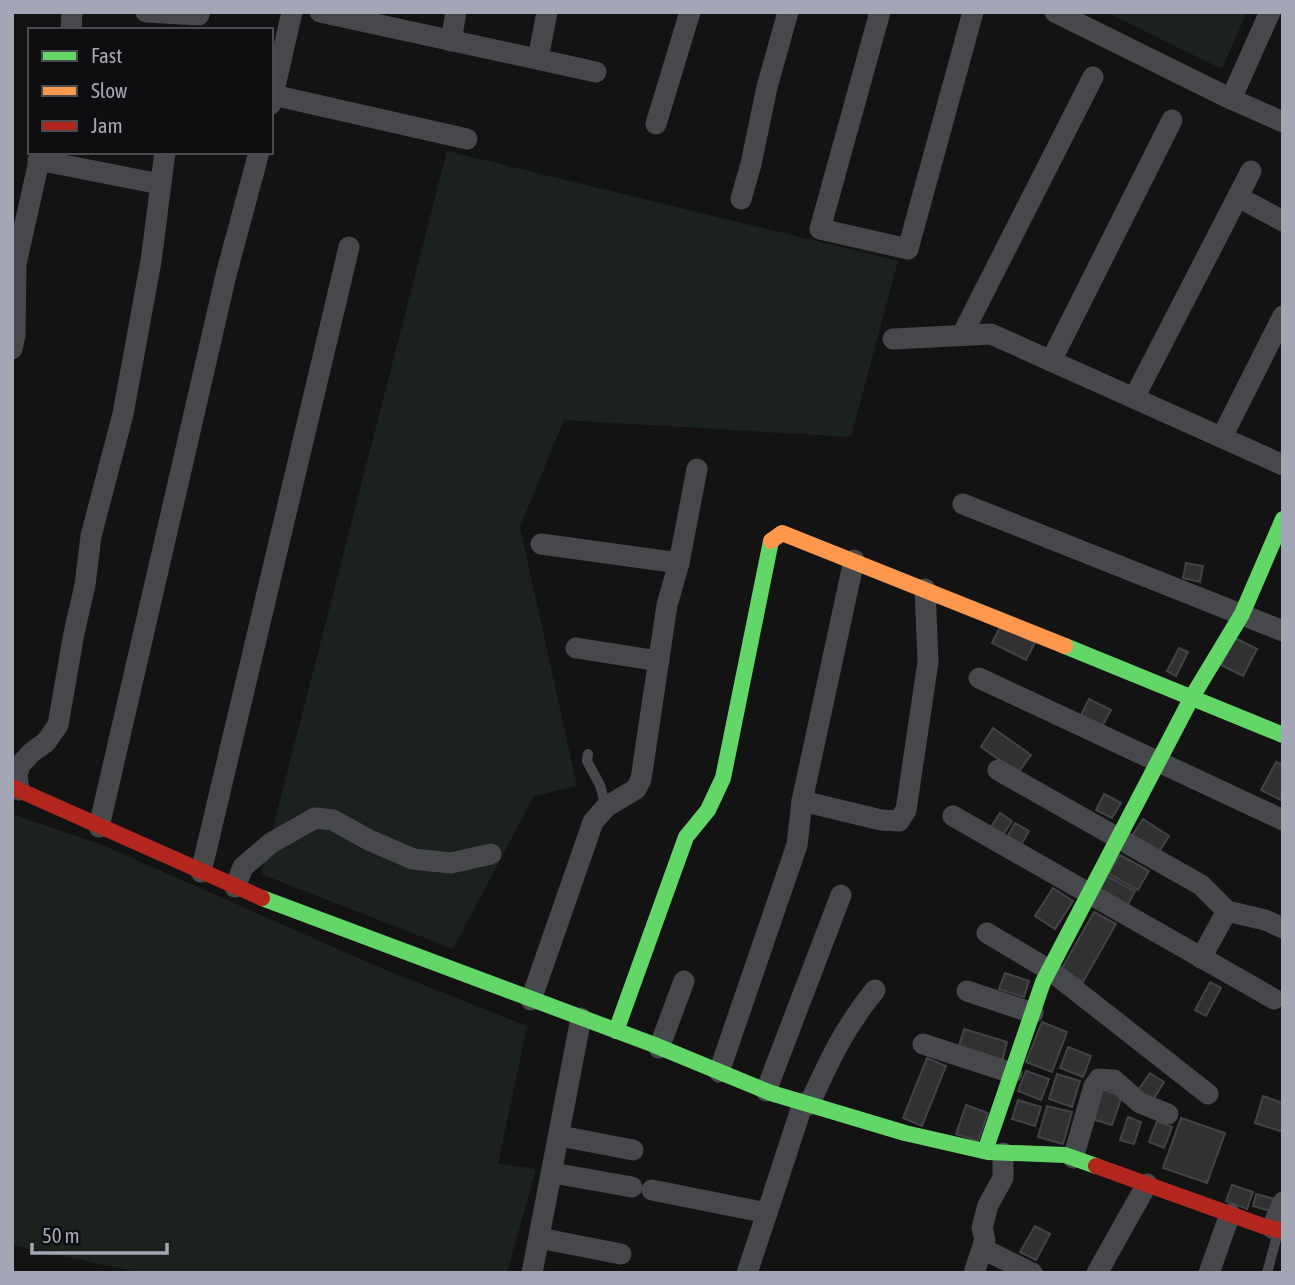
<svg xmlns="http://www.w3.org/2000/svg" width="1295" height="1285" font-family="'Asap Condensed',sans-serif">
  <style>
    .green { fill: #1b221d }
    .building { fill: #313132; stroke: #424247; stroke-width: 2 }
    .lines { fill: none; stroke-linecap: round; stroke-linejoin: round }
    .lane { stroke: #47484c; stroke-width: 10 }
    .street { stroke: #47484c; stroke-width: 21 }
    .fast { stroke: #63d668; stroke-width: 16 }
    .slow { stroke: #ff974d; stroke-width: 16 }
    .jam { stroke: #b3261e; stroke-width: 16 }
  </style>
  <rect width="100%" height="100%" fill="#131313"/>
  <g class="green">
    <polygon points="1106,12 1247,12 1222,69"/>
    <polygon points="447,151 898,261 851,437 564,420 520,527 577,786 534,796 453,949 261,874"/>
    <polygon points="12,814 100,844 381,968 527,1026 498,1164 536,1169 507,1273 142,1273 12,1245"/>
  </g>
  <g class="building">
    <polygon points="1186,563 1203,566 1200,582 1183,578"/>
    <polygon points="1001,625 1035,643 1026,660 992,643"/>
    <polygon points="1235,638 1257,649 1243,676 1221,665"/>
    <polygon points="1179,648 1188,652 1176,676 1167,671"/>
    <polygon points="1089,699 1111,710 1098,734 1077,723"/>
    <polygon points="993,728 1031,755 1018,773 981,747"/>
    <polygon points="1276,762 1283,765 1283,801 1261,790"/>
    <polygon points="1104,794 1121,803 1112,818 1096,810"/>
    <polygon points="1000,813 1012,821 1001,838 989,830"/>
    <polygon points="1143,819 1169,836 1156,856 1130,839"/>
    <polygon points="1015,823 1029,831 1020,847 1006,839"/>
    <polygon points="1120,855 1149,871 1138,890 1109,874"/>
    <polygon points="1107,876 1135,891 1124,912 1096,897"/>
    <polygon points="1053,888 1073,901 1055,929 1035,916"/>
    <polygon points="1094,912 1116,924 1083,982 1061,970"/>
    <polygon points="1005,973 1029,981 1024,997 999,989"/>
    <polygon points="1210,982 1221,988 1206,1016 1195,1010"/>
    <polygon points="1042,1022 1067,1032 1052,1072 1026,1062"/>
    <polygon points="964,1029 1007,1042 1002,1062 958,1049"/>
    <polygon points="1068,1047 1091,1056 1083,1077 1060,1068"/>
    <polygon points="927,1058 946,1066 922,1126 903,1118"/>
    <polygon points="1026,1071 1049,1079 1041,1100 1018,1091"/>
    <polygon points="1150,1073 1164,1082 1151,1103 1136,1093"/>
    <polygon points="1057,1074 1080,1081 1072,1107 1049,1099"/>
    <polygon points="1101,1089 1122,1096 1112,1125 1092,1119"/>
    <polygon points="1263,1096 1283,1103 1283,1132 1255,1123"/>
    <polygon points="1018,1100 1041,1107 1035,1126 1012,1119"/>
    <polygon points="966,1105 988,1113 978,1141 956,1134"/>
    <polygon points="1047,1106 1072,1112 1063,1144 1038,1137"/>
    <polygon points="1128,1117 1141,1122 1134,1144 1120,1140"/>
    <polygon points="1181,1118 1225,1133 1207,1183 1163,1168"/>
    <polygon points="1157,1121 1172,1127 1164,1148 1149,1142"/>
    <polygon points="1232,1185 1253,1192 1247,1209 1226,1201"/>
    <polygon points="1256,1194 1275,1199 1271,1211 1253,1206"/>
    <polygon points="1035,1226 1050,1234 1036,1260 1020,1252"/>
  </g>
  <g class="lines">
    <g class="lane">
      <polyline points="588,754 587,761 600,785 606,807"/>
      <polyline points="1267,1273 1278,1232"/>
    </g>
    <g class="street">
      <polyline points="146,12 199,15 199,12"/>
      <polyline points="320,12 596,72"/>
      <polyline points="880,12 820,229 908,249 973,12"/>
      <polyline points="1055,12 1231,99 1283,122"/>
      <polyline points="71,30 72,12"/>
      <polyline points="451,41 456,12"/>
      <polyline points="538,59 547,12"/>
      <polyline points="273,95 467,139"/>
      <polyline points="1231,99 1270,12"/>
      <polyline points="271,104 292,12"/>
      <polyline points="656,124 690,12"/>
      <polyline points="38,160 160,184"/>
      <polyline points="1238,197 1283,221"/>
      <polyline points="741,199 751,164 767,87 788,12"/>
      <polyline points="962,335 1093,77"/>
      <polyline points="893,339 991,334 1283,465"/>
      <polyline points="12,349 15,335 16,264 41,152"/>
      <polyline points="1051,361 1172,120"/>
      <polyline points="1134,398 1251,171"/>
      <polyline points="1222,437 1283,316"/>
      <polyline points="963,504 1283,631"/>
      <polyline points="541,544 679,563 697,469"/>
      <polyline points="576,648 659,661"/>
      <polyline points="979,678 1283,820"/>
      <polyline points="998,770 1201,885 1227,911 1265,920 1283,928"/>
      <polyline points="19,790 17,775 20,765 31,753 46,742 58,725 74,633 85,585 91,536 123,414 151,261 165,152"/>
      <polyline points="802,801 881,820 899,821 906,810 928,662 925,589"/>
      <polyline points="953,816 1274,999"/>
      <polyline points="99,827 226,275 259,152"/>
      <polyline points="201,872 349,247"/>
      <polyline points="235,887 243,867 271,843 315,818 333,820 369,840 413,859 451,863 491,854"/>
      <polyline points="987,933 1051,971 1208,1094"/>
      <polyline points="1201,958 1227,911"/>
      <polyline points="967,991 1033,1013"/>
      <polyline points="531,1000 593,822 606,807 636,789 641,779 667,605 679,563"/>
      <polyline points="923,1044 1012,1073"/>
      <polyline points="659,1048 684,981"/>
      <polyline points="719,1072 797,845 802,801 854,560"/>
      <polyline points="766,1091 841,895"/>
      <path d="M809,1105C829,1061 844,1028 875,990"/>
      <polyline points="560,1136 633,1150"/>
      <polyline points="1073,1158 1094,1086 1099,1079 1114,1080 1140,1103 1168,1114"/>
      <polyline points="553,1173 632,1187"/>
      <polyline points="652,1190 767,1213 803,1103"/>
      <polyline points="1272,1228 1283,1202"/>
      <polyline points="539,1238 621,1254"/>
      <polyline points="983,1249 1032,1273"/>
      <polyline points="532,1273 581,1018"/>
      <polyline points="747,1273 767,1213"/>
      <polyline points="974,1273 985,1240 982,1228 988,1205 1003,1178 1003,1153"/>
      <polyline points="1097,1273 1147,1184"/>
      <polyline points="1209,1273 1230,1214"/>
    </g>
    <g class="fast">
      <polyline points="1065,646 1283,735"/>
      <polyline points="262,898 652,1044 771,1093 905,1133 988,1152 1065,1155 1096,1166"/>
      <polyline points="616,1031 686,837 708,810 723,778 771,541"/>
      <polyline points="985,1151 1043,982 1192,697 1242,614 1283,519"/>
    </g>
    <polyline class="slow" points="771,541 782,533 1065,646"/>
    <g class="jam">
      <polyline points="12,787 262,898"/>
      <polyline points="1096,1166 1263,1226 1283,1231"/>
    </g>
  </g>
  <rect width="1295" height="1285" fill="none" stroke="#a3a7b5" stroke-width="28"/>
  <rect x="28" y="28" width="245" height="126" fill="#0e0d0f" stroke="#4a4b51" stroke-width="2"/>
  <rect x="42" y="51" width="35" height="10" fill="#63d668" stroke="#4a4b51" stroke-width="2"/>
  <text x="91" y="63" font-size="21" fill="#a3a7b5">Fast</text>
  <rect x="42" y="86" width="35" height="10" fill="#ff974d" stroke="#4a4b51" stroke-width="2"/>
  <text x="91" y="98" font-size="21" fill="#a3a7b5">Slow</text>
  <rect x="42" y="121" width="35" height="10" fill="#b3261e" stroke="#4a4b51" stroke-width="2"/>
  <text x="91" y="133" font-size="21" fill="#a3a7b5">Jam</text>
  <path d="M32 1243v10h135v-10" fill="none" stroke="#a3a7b5" stroke-width="3.5"/>
  <text x="42" y="1243" font-size="21" fill="#a3a7b5" stroke="#0e0d0f" stroke-width="5" paint-order="stroke">50 m</text>
</svg>
